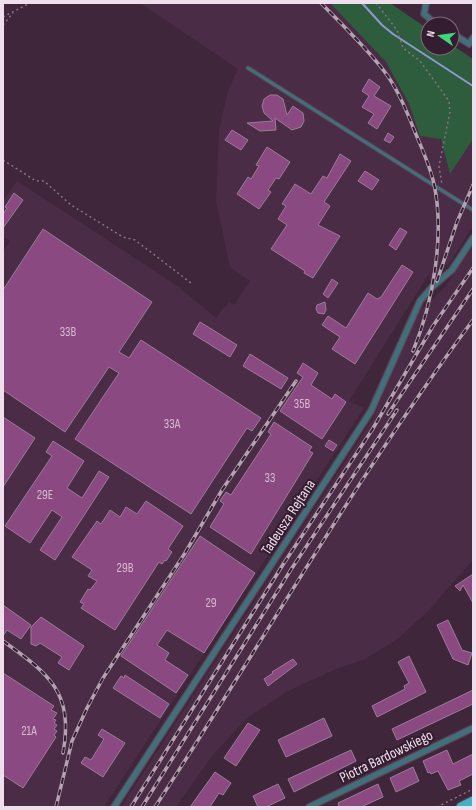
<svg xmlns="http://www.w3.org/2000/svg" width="476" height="810" font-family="'Sofia Sans Condensed',sans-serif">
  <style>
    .built { fill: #4b2c46 }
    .green { fill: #2e5d3d }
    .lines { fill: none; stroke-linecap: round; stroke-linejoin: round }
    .stream { stroke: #9098d1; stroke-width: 2 }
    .building { fill: #8b4982; stroke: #9a7c94 }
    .lane-casing { stroke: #5b4357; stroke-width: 5 }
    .street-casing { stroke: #5b4357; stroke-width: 8 }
    .primary-casing { stroke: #5b4357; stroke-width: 11 }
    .path { stroke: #887284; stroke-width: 1.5; stroke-dasharray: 2 3; stroke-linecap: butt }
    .lane { stroke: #42707a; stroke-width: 3 }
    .street { stroke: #42707a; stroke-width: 5.5 }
    .primary { stroke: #45afc3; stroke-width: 9 }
    .rail-casing { stroke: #b5a2b1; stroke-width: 3.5 }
    .rail { stroke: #341c31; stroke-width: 2; stroke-dasharray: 6; stroke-linecap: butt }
    .labels { text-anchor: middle; stroke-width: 4; stroke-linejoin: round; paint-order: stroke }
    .number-label { font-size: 13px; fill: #d6b9d1 }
    .street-label { font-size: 15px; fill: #efdeeb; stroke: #341c31 }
  </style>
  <rect width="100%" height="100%" fill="#3f263b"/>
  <g class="built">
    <polygon points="140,3 330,3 386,62 409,104 415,119 441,139 450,173 473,139 473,226 451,261 444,269 429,281 430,272 349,401 364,408 104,807 3,807 3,252 10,241 3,236 3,201 17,181 176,285 216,318 229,302 234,305 250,281 230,267 216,201 219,130 228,91 238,69"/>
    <polygon points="473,246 473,560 428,611 399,638 365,659 336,669 288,691 247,718 212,756 176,807 121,807 372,420 420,311 445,287"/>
  </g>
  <polygon class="green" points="330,3 390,3 428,29 428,48 452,48 452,45 473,59 473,139 450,174 441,139 420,136 409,104 386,62"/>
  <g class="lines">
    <polyline class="stream" points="362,3 382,25 393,34 473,86"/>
  </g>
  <g class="building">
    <polygon points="369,79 380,87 374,96 391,106 377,129 368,123 374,114 362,107 369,96 362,91"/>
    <polygon points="270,95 277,95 283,99 287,115 293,106 303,113 304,121 301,127 292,130 275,118 276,130 260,131 247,123 273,121 264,113 262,106 264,99"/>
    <polygon points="232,130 248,140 241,150 225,140"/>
    <polygon points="388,133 394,137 390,143 384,140"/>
    <polygon points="267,147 290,162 279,179 276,178 268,190 271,192 259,209 237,194 248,177 251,179 259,166 256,165"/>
    <polygon points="340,154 351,161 324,202 330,206 318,225 340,236 313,278 304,273 305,271 271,249 287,225 278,219 286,206 282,204 295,184 311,194 323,176 327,178"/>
    <polygon points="365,171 379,180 372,190 358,181"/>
    <polygon points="14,193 23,200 3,228 3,214 7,208 5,207"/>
    <polygon points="400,228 407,232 396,250 389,245"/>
    <polygon points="43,229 152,302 119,352 129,358 141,340 261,418 252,431 247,428 191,514 75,439 119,373 109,367 65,432 3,390 3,290"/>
    <polygon points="402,265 413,272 355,364 332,349 340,337 322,325 328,316 346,328 368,293 377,299 381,297"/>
    <polygon points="332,279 338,283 328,298 323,294"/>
    <polygon points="325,302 326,310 324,314 318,313 316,309 317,305"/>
    <polygon points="200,322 237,345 230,357 193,334"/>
    <polygon points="250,354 288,378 281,389 243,366"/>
    <polygon points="303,363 318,373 311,385 332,399 335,394 346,402 322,439 280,411 303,377 297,373"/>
    <polygon points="3,417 35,438 3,487"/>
    <polygon points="274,422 312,447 309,451 313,453 251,554 210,527 224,504 220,501 226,492 231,495 271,434 268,432"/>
    <polygon points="329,440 337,445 333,451 325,446"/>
    <polygon points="53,441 84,461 67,488 82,498 99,471 109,477 55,560 40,550 62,517 52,510 30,543 5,526 52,456 46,452"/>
    <polygon points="146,501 183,526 168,549 172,552 166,561 165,560 162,564 159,562 115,630 81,608 84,604 80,602 88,589 90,590 97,581 88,576 92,570 72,557 97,521 101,524 110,510 120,517 126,507 137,514"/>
    <polygon points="200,536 255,573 204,653 167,630 157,645 169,653 165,660 188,675 176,693 121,656"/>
    <polygon points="473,574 473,603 463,585 460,591 455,586"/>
    <polygon points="3,605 31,625 21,639 7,630 3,636"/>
    <polygon points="41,617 84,646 69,670 58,663 62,657 40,643 36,646 31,644 31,627"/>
    <polygon points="448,620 462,650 472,653 468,665 453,659 437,625"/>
    <polygon points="409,656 426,692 377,717 372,706 405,689 404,686 409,683 398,662"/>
    <polygon points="293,659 297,664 268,686 264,679 273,673 272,672"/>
    <polygon points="3,673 54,706 51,710 57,713 53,719 56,720 54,723 57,725 54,729 57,731 54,735 56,737 23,788 3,775"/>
    <polygon points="125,675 169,704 160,718 113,688 121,676 124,678"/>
    <polygon points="473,690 473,704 397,740 392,729"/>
    <polygon points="324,718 332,736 286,757 278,740"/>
    <polygon points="248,723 260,730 236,766 224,758"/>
    <polygon points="102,729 125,743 103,777 81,763 85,757 91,760 104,739 98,735"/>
    <polygon points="351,750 356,761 294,792 288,779"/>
    <polygon points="447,750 453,764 473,754 473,774 459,781 461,785 448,790 438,771 431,774 430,772 428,773 423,761"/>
    <polygon points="413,767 419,781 396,792 390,778"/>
    <polygon points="215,772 231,783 223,795 219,793 210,807 190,807"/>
    <polygon points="278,784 285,798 266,807 258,807 253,796"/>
    <polygon points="378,784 383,797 361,807 339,807 338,803"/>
  </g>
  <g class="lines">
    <g class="lane-casing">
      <polyline id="lane" points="248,68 473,210"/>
    </g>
    <g class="street-casing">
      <g id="street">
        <polyline points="426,3 424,14 436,24"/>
        <polyline points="452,33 469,44 473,38"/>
        <polyline points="114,807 371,411 420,301 432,287 452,270 473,238"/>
        <polyline points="309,807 473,728"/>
      </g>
    </g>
    <g class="primary-casing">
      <polyline id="primary" points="461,807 473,801"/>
    </g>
    <g class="path">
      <polyline points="376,3 397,30 403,48 420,61 449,101 450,112 439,166 442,185"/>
      <polyline points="3,17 30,3"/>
      <polyline points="3,25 13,13"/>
      <polyline points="3,160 36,181 44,181 71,205 123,237 135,240 191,283"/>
      <polyline points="437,807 473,789"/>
    </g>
    <use href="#lane" class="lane"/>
    <use href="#street" class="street"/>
    <use href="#primary" class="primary"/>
    <g class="rail-casing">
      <g id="rail">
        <path d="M321,3C343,26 368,49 387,75C399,92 407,112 415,132C422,149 430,166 434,184C445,235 433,303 413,351"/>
        <polyline points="437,281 457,222 473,185"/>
        <polyline points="388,414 473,289"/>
        <path d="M3,641C49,674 74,692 63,753"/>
        <polyline points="56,807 72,741 87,708 103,678 185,553 222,490 296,381"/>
        <polyline points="131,807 284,563 372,430 433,326 473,268"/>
        <polyline points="142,807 292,568 397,410"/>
        <path d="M155,807C261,645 357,476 473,320"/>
      </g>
    </g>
    <use href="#rail" class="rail"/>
  </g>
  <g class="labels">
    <g class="number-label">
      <text x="68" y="336">33B</text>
      <text x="302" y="408">35B</text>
      <text x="172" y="428">33A</text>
      <text x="270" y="482">33</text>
      <text x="45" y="499">29E</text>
      <text x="125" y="572">29B</text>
      <text x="211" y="607">29</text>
      <text x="29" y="735">21A</text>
    </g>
    <g class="street-label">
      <text transform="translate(288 517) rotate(-57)" y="5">Tadeusza Rejtana</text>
      <text transform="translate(386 756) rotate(-26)" y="5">Piotra Bardowskiego</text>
    </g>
  </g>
  <rect width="476" height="810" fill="none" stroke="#efdeeb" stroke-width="8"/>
  <g transform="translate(440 36) rotate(283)"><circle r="19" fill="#341c31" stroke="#7f6a7b"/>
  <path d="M0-3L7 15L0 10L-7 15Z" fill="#40d77c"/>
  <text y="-6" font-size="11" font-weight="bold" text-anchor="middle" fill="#efdeeb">N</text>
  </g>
</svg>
